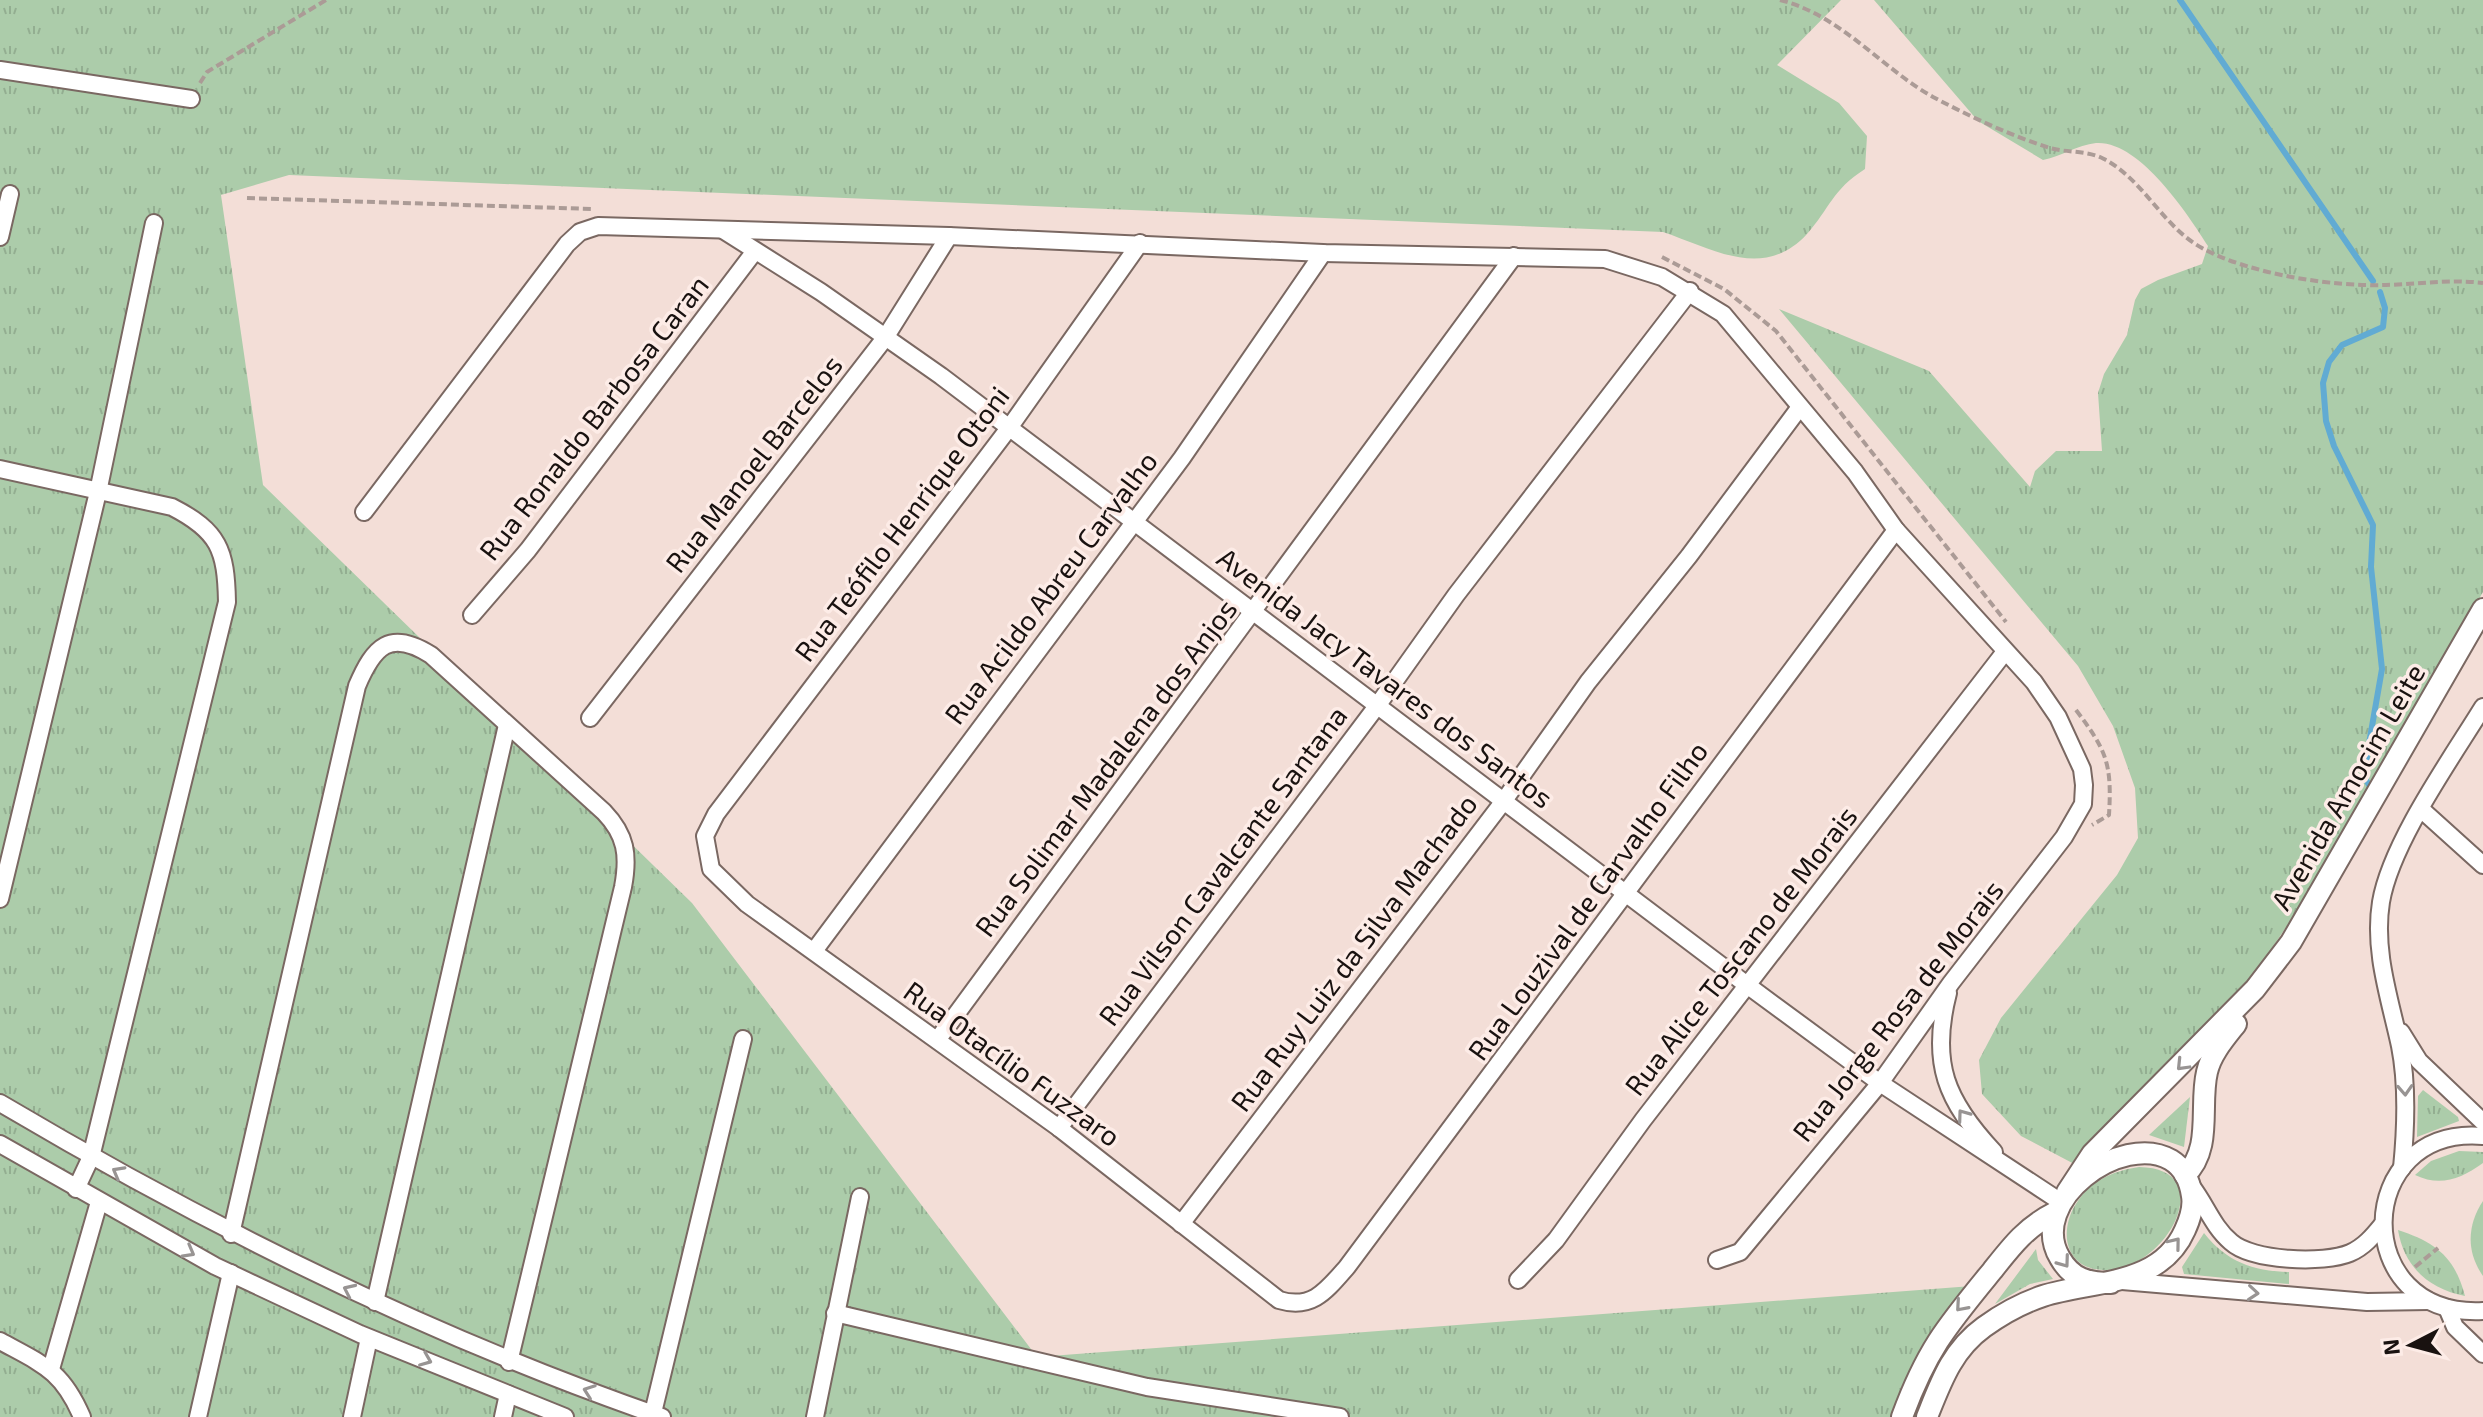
<svg xmlns="http://www.w3.org/2000/svg" width="2483" height="1417" font-family="'Exo 2',sans-serif">
  <style>
    .grass { fill: url(#grass-tufts) }
    .green { fill: #acccaa }
    .lines { fill: none; stroke-linecap: round; stroke-linejoin: round }
    .stream { stroke: #61abd3; stroke-width: 6 }
    .minor-casing { stroke: #7a6862; stroke-width: 20 }
    .tertiary-casing { stroke: #7a6862; stroke-width: 24 }
    .path { stroke: #ab9b96; stroke-width: 4; stroke-dasharray: 8 4; stroke-linecap: butt }
    .minor { stroke: #fff; stroke-width: 16 }
    .tertiary { stroke: #fff; stroke-width: 20 }
    .oneway { stroke: #989493 }
    .labels { text-anchor: middle; stroke-width: 7; stroke-linejoin: round; paint-order: stroke }
    .street-label { font-size: 28px; fill: #191210; stroke: #fdece7 }
  </style>
  <defs>
    <pattern id="grass-tufts" width="24" height="20" patternUnits="userSpaceOnUse" patternTransform="scale(2)"><rect width="24" height="20" fill="#acccaa"/><path d="M3 7l-1-3M5 7V3M7 7l1-3M15 17l-1-3M17 17v-4M19 17l1-3" fill="none" stroke="#93ae91"/></pattern>
  </defs>
  <rect width="100%" height="100%" fill="#f3ded7"/>
  <g class="grass">
    <path d="M0,0H1841L1777,65L1839,103L1867,136L1865,169C1832,190 1830,208 1807,234C1764,281 1713,249 1663,232L289,175L221,195L263,485L692,903L1037,1357L1972,1286L1918,1417H0Z"/>
    <path d="M1874,0H2483V592L2311,890L2226,1017L2078,1166L2021,1136L1982,1094L1979,1060L2001,1018L2117,875L2138,838L2135,788L2113,726L2078,666L1779,309L1929,371L2030,487L2035,471L2056,451H2102L2098,393L2104,374L2127,335L2135,300L2141,289L2158,280L2202,264L2208,246C2188,214 2139,140 2096,143C2077,145 2062,156 2043,160L1978,121Z"/>
    <polygon points="2423,1090 2458,1117 2459,1121 2417,1137 2418,1096"/>
    <polygon points="2190,1097 2184,1147 2149,1135"/>
    <path d="M2459,1151L2483,1152V1163C2461,1179 2440,1187 2415,1175L2431,1161Z"/>
    <path d="M2139,1167C2221,1168 2167,1272 2104,1270C2062,1269 2058,1226 2080,1198C2094,1179 2117,1170 2139,1167Z"/>
    <path d="M2398,1230C2435,1242 2455,1257 2465,1296C2429,1289 2404,1267 2398,1230Z"/>
    <path d="M2204,1233C2227,1262 2253,1271 2289,1272V1284L2184,1274L2182,1267Z"/>
    <polygon points="2036,1249 2038,1260 2053,1279 2030,1284 1995,1304"/>
  </g>
  <path class="green" d="M2483,1201V1276C2466,1252 2467,1225 2483,1201Z"/>
  <g class="lines">
    <g class="stream">
      <polyline points="2180,0 2373,281"/>
      <polyline points="2371,788 2366,780 2367,755 2382,669 2371,567 2373,525 2334,446 2326,421 2323,383 2329,362 2342,345 2383,327 2385,308 2380,292"/>
    </g>
    <g class="minor-casing">
      <g id="minor">
        <polyline points="0,70 191,99"/>
        <polyline points="723,230 821,292 941,376 1747,985 1880,1083 2061,1202"/>
        <polyline points="0,237 10,194"/>
        <path d="M1140,243L1009,428L716,814L705,836L711,869L747,904L1059,1128L1279,1300C1312,1310 1326,1291 1347,1267L1896,530"/>
        <path d="M0,469L172,507C219,531 226,550 227,602L91,1157L76,1189"/>
        <polyline points="364,512 567,244 580,232 598,226 949,236 1323,253 1605,259 1662,277 1723,314 1855,472 1896,530 2034,682 2058,717 2082,769 2084,785 2083,804 2064,837 1951,983 1880,1083 1740,1252 1717,1260"/>
        <polyline points="472,615 528,550 755,251"/>
        <polyline points="590,718 885,338 949,236"/>
        <polyline points="2422,810 2483,865"/>
        <polyline points="0,899 98,492 154,223"/>
        <polyline points="814,951 1182,458 1323,253"/>
        <path d="M1948,993C1930,1063 1946,1101 1994,1152"/>
        <polyline points="2401,1032 2419,1061 2483,1122"/>
        <polyline points="938,1039 1514,256"/>
        <path d="M0,1103C211,1228 430,1337 662,1417"/>
        <polyline points="1059,1128 1377,706 1456,595 1690,291"/>
        <path d="M2483,1136C2353,1125 2348,1318 2483,1311"/>
        <polyline points="0,1144 215,1266 360,1334 565,1417"/>
        <path d="M2402,1168C2406,1128 2408,1086 2400,1046C2390,999 2373,951 2381,902C2391,843 2451,759 2483,707"/>
        <path d="M2192,1187C2206,1205 2213,1227 2231,1242C2252,1261 2324,1264 2350,1253C2364,1247 2373,1236 2382,1225"/>
        <polyline points="1181,1224 1503,802 1588,682 1689,556 1800,407"/>
        <path d="M231,1234L357,686C374,646 390,629 431,655L604,812C626,835 629,855 623,887L509,1362"/>
        <polyline points="1518,1280 1556,1240 1643,1120 2004,653"/>
        <polyline points="2122,1281 2367,1302 2429,1301"/>
        <polyline points="375,1302 507,725"/>
        <polyline points="2447,1308 2455,1327 2483,1354"/>
        <polyline points="835,1313 1147,1387 1340,1417"/>
        <path d="M0,1341C42,1364 62,1370 82,1417"/>
        <polyline points="51,1369 99,1202"/>
        <polyline points="198,1417 231,1273"/>
        <polyline points="352,1417 369,1338"/>
        <polyline points="503,1417 508,1394"/>
        <polyline points="652,1417 743,1039"/>
        <polyline points="815,1417 860,1197"/>
      </g>
    </g>
    <g class="tertiary-casing">
      <g id="tertiary">
        <path d="M2185,1175C2213,1149 2199,1105 2207,1072C2211,1054 2225,1038 2236,1024"/>
        <polyline points="2067,1192 2092,1154 2255,989 2291,942 2483,609"/>
        <path d="M1902,1417C1927,1349 1947,1326 1992,1271C2011,1247 2026,1227 2054,1213"/>
        <path d="M1927,1417C1941,1382 1952,1350 1984,1327C2002,1314 2022,1303 2043,1296C2093,1280 2160,1287 2185,1230C2190,1219 2194,1208 2192,1196C2190,1182 2184,1168 2171,1160C2122,1131 2026,1201 2060,1258C2072,1279 2088,1283 2111,1283"/>
      </g>
    </g>
    <g class="path">
      <path d="M1780,0C1842,16 1880,67 1933,97C1969,116 2011,136 2050,148C2067,153 2087,150 2104,159C2144,180 2163,227 2202,248C2249,274 2333,287 2386,285C2419,284 2450,279 2483,283"/>
      <polyline points="200,83 207,72 326,0"/>
      <polyline points="247,198 592,209"/>
      <polyline points="1662,257 1724,289 1776,331 2006,622"/>
      <path d="M2076,710C2107,751 2112,764 2109,815L2092,825"/>
      <polyline points="2415,1267 2438,1248"/>
    </g>
    <use href="#minor" class="minor"/>
    <use href="#tertiary" class="tertiary"/>
  </g>
  <defs><path id="oneway-chevron" d="M-2-3.5L2.5 0L-2 3.5" fill="none" stroke-width="1.6" stroke-linecap="round" stroke-linejoin="round" transform="scale(2)"/></defs>
  <g class="oneway">
    <use href="#oneway-chevron" transform="translate(2182 1065) rotate(134)"/>
    <use href="#oneway-chevron" transform="translate(2405 1090) rotate(87)"/>
    <use href="#oneway-chevron" transform="translate(1963 1115) rotate(-126)"/>
    <use href="#oneway-chevron" transform="translate(118 1172) rotate(-151)"/>
    <use href="#oneway-chevron" transform="translate(2175 1243) rotate(-51)"/>
    <use href="#oneway-chevron" transform="translate(189 1252) rotate(29)"/>
    <use href="#oneway-chevron" transform="translate(2064 1262) rotate(54)"/>
    <use href="#oneway-chevron" transform="translate(349 1290) rotate(-155)"/>
    <use href="#oneway-chevron" transform="translate(2253 1293) rotate(5)"/>
    <use href="#oneway-chevron" transform="translate(1961 1306) rotate(131)"/>
    <use href="#oneway-chevron" transform="translate(426 1360) rotate(22)"/>
    <use href="#oneway-chevron" transform="translate(589 1391) rotate(-160)"/>
  </g>
  <g class="labels">
    <g class="street-label">
      <text transform="translate(594 418) rotate(-52)" y="10">Rua Ronaldo Barbosa Caran</text>
      <text transform="translate(754 464) rotate(-52)" y="10">Rua Manoel Barcelos</text>
      <text transform="translate(902 524) rotate(-53)" y="10">Rua Teófilo Henrique Otoni</text>
      <text transform="translate(1051 588) rotate(-53)" y="10">Rua Acildo Abreu Carvalho</text>
      <text transform="translate(1385 678) rotate(37)" y="10">Avenida Jacy Tavares dos Santos</text>
      <text transform="translate(1106 768) rotate(-53)" y="10">Rua Solimar Madalena dos Anjos</text>
      <text transform="translate(2348 787) rotate(-60)" y="10">Avenida Amocim Leite</text>
      <text transform="translate(1223 866) rotate(-53)" y="10">Rua Vilson Cavalcante Santana</text>
      <text transform="translate(1588 901) rotate(-54)" y="10">Rua Louzival de Carvalho Filho</text>
      <text transform="translate(1741 951) rotate(-52)" y="10">Rua Alice Toscano de Morais</text>
      <text transform="translate(1354 953) rotate(-53)" y="10">Rua Ruy Luiz da Silva Machado</text>
      <text transform="translate(1898 1011) rotate(-52)" y="10">Rua Jorge Rosa de Morais</text>
      <text transform="translate(1012 1064) rotate(36)" y="10">Rua Otacílio Fuzzaro</text>
    </g>
  </g>
  <g transform="translate(2411 1345) rotate(264)" stroke="#fdece7" stroke-width="6" paint-order="stroke">
  <path d="M0-6L14 30L0 20L-14 30Z" fill="#191210"/>
  <text y="-12" font-size="22" font-weight="bold" text-anchor="middle" fill="#191210">N</text>
  </g>
</svg>
